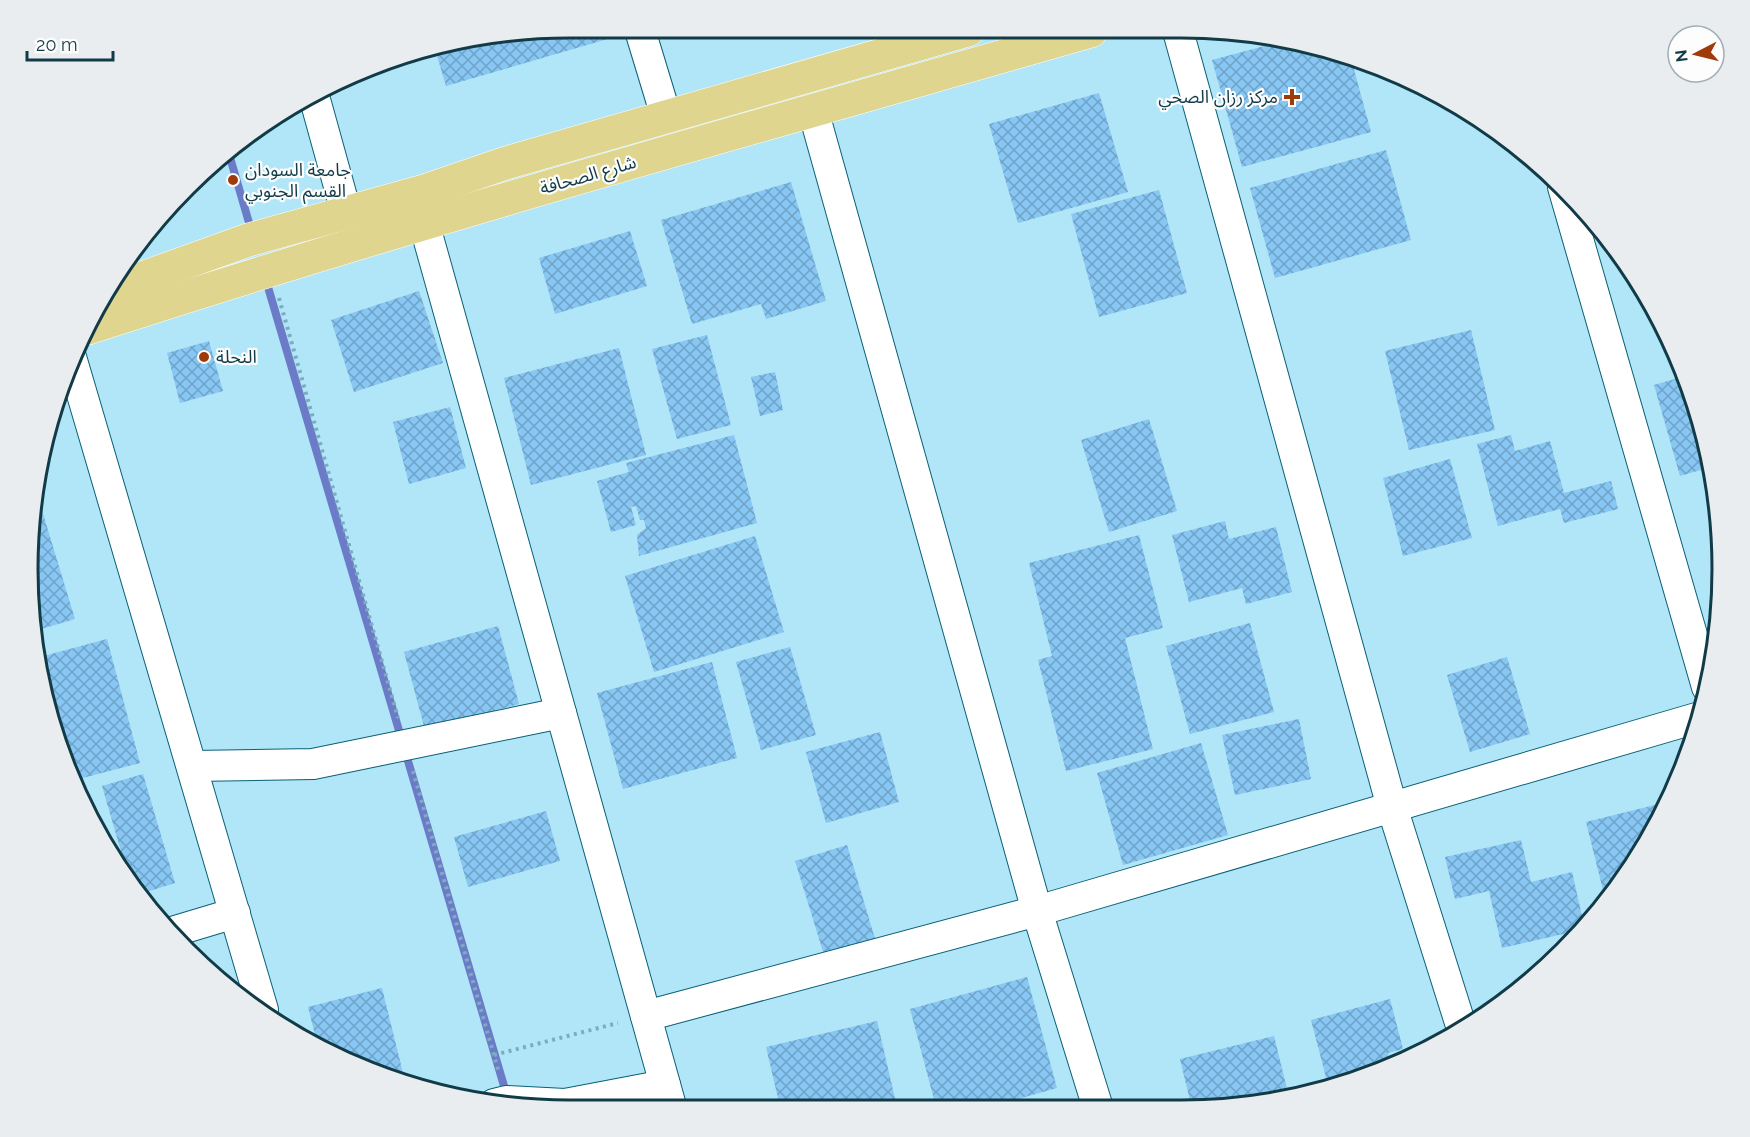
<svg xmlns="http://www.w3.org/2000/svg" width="1750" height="1137" font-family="Raleway,'Noto Sans Arabic',sans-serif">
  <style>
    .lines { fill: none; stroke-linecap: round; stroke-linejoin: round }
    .stream { stroke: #6c7bc8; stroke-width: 8 }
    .building { fill: url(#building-cross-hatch) }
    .minor-casing { stroke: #096075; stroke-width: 32 }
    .major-casing { stroke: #fff; stroke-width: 34 }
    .path { stroke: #7cadbe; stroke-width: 4; stroke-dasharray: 3 4.5; stroke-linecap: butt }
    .minor { stroke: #fff; stroke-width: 30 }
    .major { stroke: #e0d58e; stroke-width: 33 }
    .poi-dot { fill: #9f3a0b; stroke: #fdfdfd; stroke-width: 2 }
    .labels { text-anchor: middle; stroke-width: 4.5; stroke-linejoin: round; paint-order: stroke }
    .poi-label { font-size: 18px; fill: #123b48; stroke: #fdfdfd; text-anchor: start }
    .street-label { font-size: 18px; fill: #123b48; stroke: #fdfdfd }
    .rim { fill: none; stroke: #123b48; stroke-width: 3 }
  </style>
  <defs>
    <pattern id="building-cross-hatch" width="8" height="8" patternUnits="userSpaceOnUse" patternTransform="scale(1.5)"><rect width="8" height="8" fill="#88c6f3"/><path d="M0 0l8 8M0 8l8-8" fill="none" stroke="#6ea2c7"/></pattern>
  </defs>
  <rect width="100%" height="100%" fill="#b1e6f8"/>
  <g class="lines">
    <g class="stream">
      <polyline points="229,154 252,233"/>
      <polyline points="265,277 507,1096"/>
    </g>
  </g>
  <g class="building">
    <polygon points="568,27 608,27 611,38 446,86 435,49"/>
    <polygon points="1283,41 1352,62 1371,132 1242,167 1212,60"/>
    <polygon points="1099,93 1128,192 1018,223 989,124"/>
    <polygon points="1386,150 1411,240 1275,278 1250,188"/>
    <polygon points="791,182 826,301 766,319 761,304 692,324 661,220"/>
    <polygon points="1159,190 1187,293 1099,317 1071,214"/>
    <polygon points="630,231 647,286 555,314 539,258"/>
    <polygon points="419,291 443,363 354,392 331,320"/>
    <polygon points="1471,330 1495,430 1409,450 1385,351"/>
    <polygon points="707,335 731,425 677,439 652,349"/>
    <polygon points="209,341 223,391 180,403 167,353"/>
    <polygon points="619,348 646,455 531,485 504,378"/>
    <polygon points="775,372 783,410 760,416 751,377"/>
    <polygon points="1685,376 1705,429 1711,467 1680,476 1654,385"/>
    <polygon points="450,407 466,468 409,484 393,422"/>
    <polygon points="1149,419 1177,511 1109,532 1081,440"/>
    <polygon points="734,435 757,523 639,556 637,535 646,528 644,520 640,520 636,506 631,507 636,525 611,532 597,481 629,472 626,463"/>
    <polygon points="1511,435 1515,451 1550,441 1564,493 1611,481 1618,509 1564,523 1560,509 1498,526 1477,444"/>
    <polygon points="1450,459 1472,538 1403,556 1383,478"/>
    <polygon points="37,494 75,619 38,630 28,533"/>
    <polygon points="1225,521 1229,539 1276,527 1292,592 1246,604 1242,588 1189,602 1172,535"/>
    <polygon points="1139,535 1163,628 1125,638 1153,749 1066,771 1038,660 1052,656 1029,563"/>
    <polygon points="755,536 784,632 654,672 625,576"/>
    <polygon points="1250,623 1274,712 1190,734 1166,646"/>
    <polygon points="498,626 519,704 425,730 404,652"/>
    <polygon points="107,639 140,763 75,780 40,657"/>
    <polygon points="790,647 816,735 761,750 736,662"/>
    <polygon points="1507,657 1530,734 1470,752 1447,675"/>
    <polygon points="712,662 737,758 623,789 597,693"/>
    <polygon points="1299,719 1311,779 1235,795 1222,735"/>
    <polygon points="880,732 899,802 826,823 806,752"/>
    <polygon points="1201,743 1228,835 1123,865 1097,773"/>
    <polygon points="143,774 175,883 143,893 127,872 102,786"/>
    <polygon points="1667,802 1650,840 1606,902 1586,822"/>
    <polygon points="546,811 560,861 468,887 454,837"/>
    <polygon points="1521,840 1531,882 1572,872 1585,929 1502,948 1489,891 1455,899 1445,857"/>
    <polygon points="847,845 876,942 825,958 795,861"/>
    <polygon points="1027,977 1057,1088 985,1108 936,1107 910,1009"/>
    <polygon points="382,988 404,1077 329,1054 318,1047 308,1007"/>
    <polygon points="1390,999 1403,1049 1388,1053 1391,1065 1329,1089 1311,1020"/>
    <polygon points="877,1021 897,1107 780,1107 766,1047"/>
    <polygon points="1274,1036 1289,1097 1217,1109 1192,1109 1180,1059"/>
  </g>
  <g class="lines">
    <g class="minor-casing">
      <g id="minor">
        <polyline points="639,27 666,116"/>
        <polyline points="1178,31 1392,807 1462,1029"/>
        <polyline points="314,96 353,237"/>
        <polyline points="813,110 1037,911 1098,1108"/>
        <polyline points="1563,187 1707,687"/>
        <polyline points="424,223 671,1106"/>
        <polyline points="71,357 263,1010"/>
        <polyline points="192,766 313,764 561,713"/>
        <polyline points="175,931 235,913"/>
        <polyline points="646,1016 1037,911 1700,717"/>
        <polyline points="494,1104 506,1101 565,1104 665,1085"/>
      </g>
    </g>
    <g class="major-casing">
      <g id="major">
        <polyline points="109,290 248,240 421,192 506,163 968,30"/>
        <path d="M88,328C420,220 756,127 1091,31"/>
      </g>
    </g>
    <g class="path">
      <polyline points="279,298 398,718"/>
      <polyline points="413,771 499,1073"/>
      <polyline points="494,1055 618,1023"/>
    </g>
    <use href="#minor" class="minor"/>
    <use href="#major" class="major"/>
  </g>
  <g class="poi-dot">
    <path d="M1289 88h6v6h6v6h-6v6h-6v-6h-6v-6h6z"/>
    <circle cx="233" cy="180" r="6"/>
    <circle cx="204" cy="357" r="6"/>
  </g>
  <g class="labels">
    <g class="poi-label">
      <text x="1278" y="103" text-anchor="end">مركز رزان الصحي</text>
      <text x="245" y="176">جامعة السودان<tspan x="245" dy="21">القسم الجنوبي</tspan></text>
      <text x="216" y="363">النحلة</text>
    </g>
    <g class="street-label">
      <text transform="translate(588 175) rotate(-16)" y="6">شارع الصحافة</text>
    </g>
  </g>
  <path d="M0 0H1750V1137H0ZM569 38H1181A531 531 0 0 1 1712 569V569A531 531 0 0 1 1181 1100H569A531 531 0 0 1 38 569V569A531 531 0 0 1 569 38Z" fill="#eaedef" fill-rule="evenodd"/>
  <path class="rim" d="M569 38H1181A531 531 0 0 1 1712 569V569A531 531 0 0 1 1181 1100H569A531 531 0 0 1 38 569V569A531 531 0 0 1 569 38Z"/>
  <g transform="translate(1696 54) rotate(263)"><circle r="28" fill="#fdfdfd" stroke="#9fafb5" stroke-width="1.5"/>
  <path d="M0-4.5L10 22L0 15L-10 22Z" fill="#9f3a0b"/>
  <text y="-9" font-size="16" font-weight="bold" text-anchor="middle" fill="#123b48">N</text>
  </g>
  <path d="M27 51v9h86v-9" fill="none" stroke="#123b48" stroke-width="3"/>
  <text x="36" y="51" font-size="18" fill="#123b48" stroke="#fdfdfd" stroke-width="4.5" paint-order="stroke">20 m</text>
</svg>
